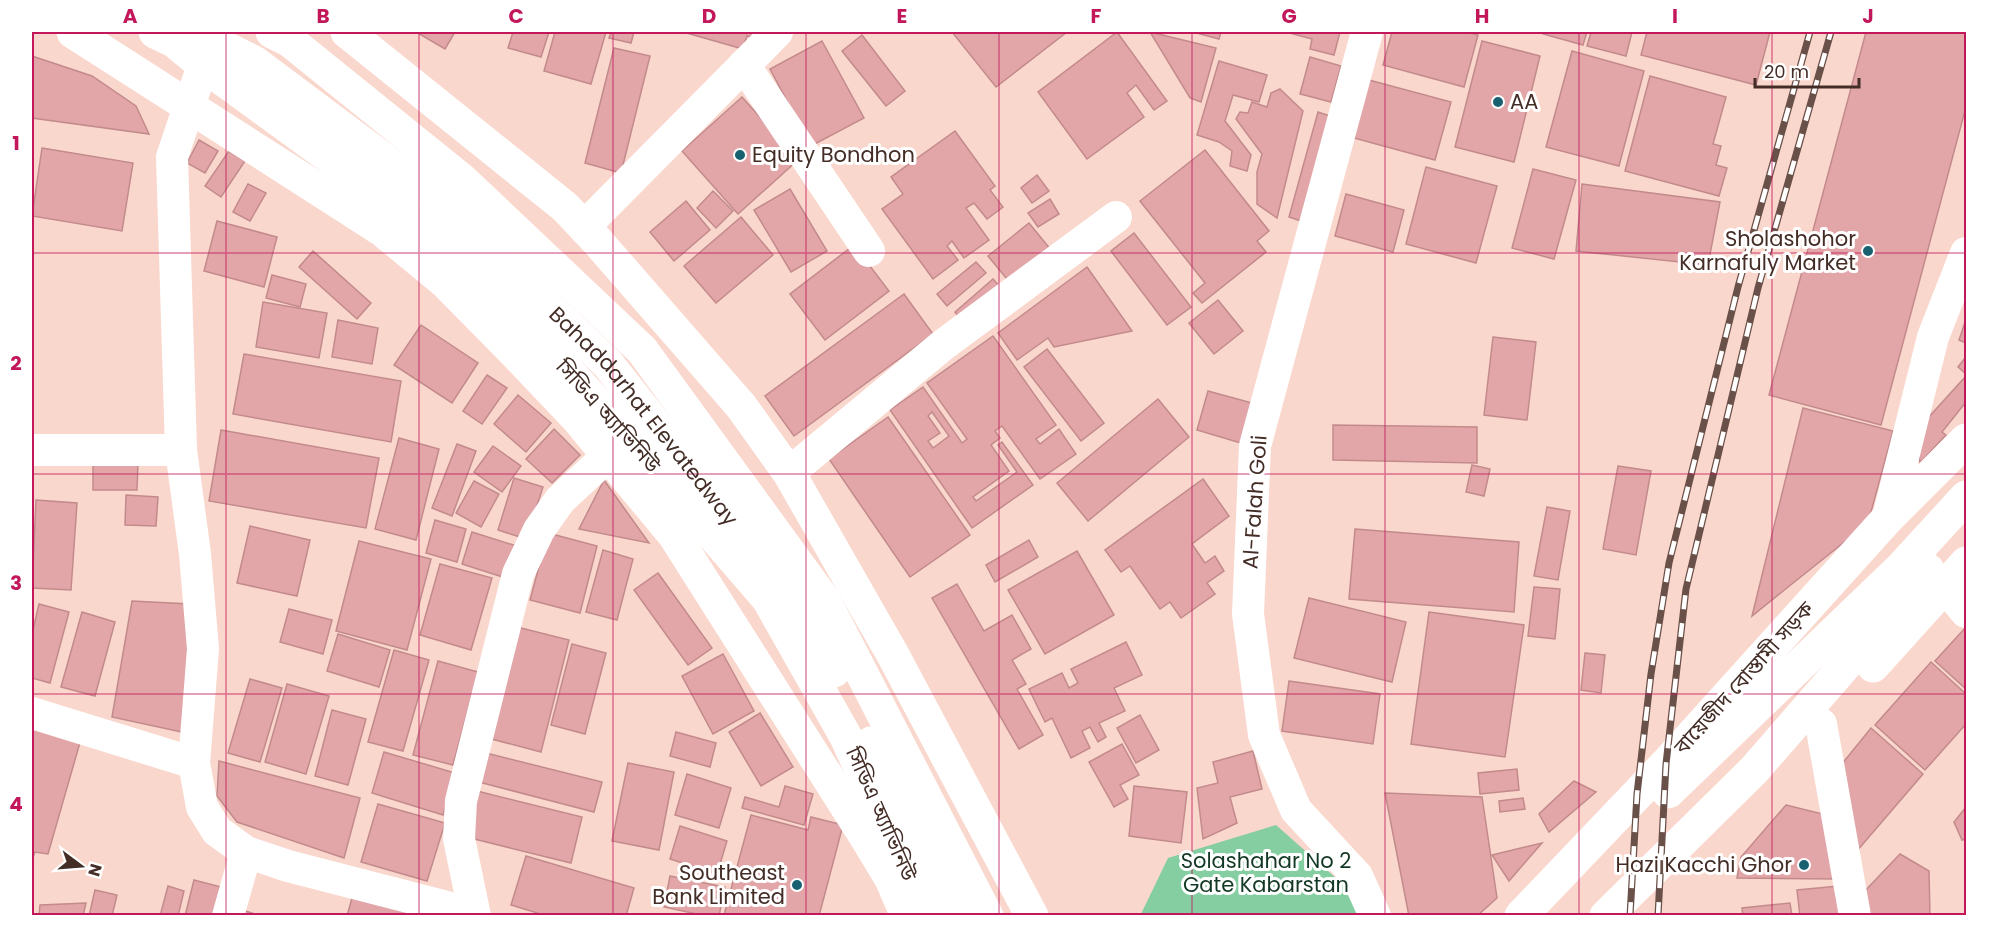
<svg xmlns="http://www.w3.org/2000/svg" width="1998" height="947" font-family="Poppins,'Noto Sans Bengali',sans-serif">
  <style>
    .green { fill: #84cea1 }
    .building { fill: #e2a6a8; stroke: #c38a8c; stroke-width: 1.5; fill-rule: evenodd }
    .lines { fill: none; stroke-linecap: round; stroke-linejoin: round }
    .minor { stroke: #fff; stroke-width: 32 }
    .primary { stroke: #fff; stroke-width: 33 }
    .trunk { stroke: #fff; stroke-width: 33 }
    .rail-casing { stroke: #695048; stroke-width: 7 }
    .rail { stroke: #fff; stroke-width: 4.5; stroke-dasharray: 14; stroke-linecap: butt }
    .grid { fill: none; stroke: #c2185b; stroke-width: 1.5; stroke-opacity: 0.55 }
    .poi-dot { fill: #196171; stroke: #fff; stroke-width: 2 }
    .labels { text-anchor: middle; stroke-width: 6; stroke-linejoin: round; paint-order: stroke }
    .poi-label { font-size: 21px; fill: #432d26; stroke: #fff; text-anchor: end }
    .street-label { font-size: 21px; fill: #432d26; stroke: #fff }
    .park-label { font-size: 21px; fill: #133924; stroke: #fff }
    .neatline { fill: none; stroke: #c2185b; stroke-width: 2 }
    .grid-label { font-size: 20px; text-anchor: middle; font-weight: bold; fill: #c2185b }
  </style>
  <rect width="100%" height="100%" fill="#fad7cc"/>
  <polygon class="green" points="1276,825 1354,894 1357,915 1140,916 1168,858"/>
  <g class="building">
    <polygon points="416,32 455,32 445,49"/>
    <polygon points="513,32 549,32 541,57 508,48"/>
    <polygon points="555,32 606,32 591,84 544,71"/>
    <polygon points="611,32 634,32 631,43 609,38"/>
    <polygon points="683,32 756,32 754,38 747,36 743,49"/>
    <polygon points="952,32 1067,32 996,87"/>
    <polygon points="1117,32 1167,101 1154,110 1136,85 1127,93 1144,117 1087,159 1038,92"/>
    <polygon points="1150,32 1216,48 1201,102 1190,98"/>
    <polygon points="1193,32 1221,32 1219,39"/>
    <polygon points="1286,32 1340,32 1334,55 1310,49 1312,39"/>
    <polygon points="1392,32 1466,32 1478,35 1464,87 1383,65"/>
    <polygon points="1543,32 1587,32 1583,45 1543,34"/>
    <polygon points="1591,32 1632,32 1626,56 1587,46"/>
    <polygon points="1647,32 1770,32 1756,85 1641,55"/>
    <polygon points="1866,32 1966,32 1966,107 1881,425 1769,395"/>
    <polygon points="862,35 905,91 886,106 842,51"/>
    <polygon points="822,41 864,118 811,146 770,69"/>
    <polygon points="1482,41 1540,56 1514,162 1455,147"/>
    <polygon points="614,48 650,56 621,173 585,163"/>
    <polygon points="1572,51 1644,71 1619,166 1546,147"/>
    <polygon points="32,56 92,76 136,106 149,134 32,118"/>
    <polygon points="1310,57 1341,66 1331,102 1300,94"/>
    <polygon points="1219,61 1267,75 1259,102 1233,95 1225,121 1251,155 1247,171 1230,166 1232,151 1219,142 1197,135"/>
    <polygon points="1650,76 1726,97 1713,144 1721,146 1716,165 1727,168 1719,196 1625,171"/>
    <polygon points="1369,80 1451,102 1435,160 1354,138"/>
    <polygon points="1280,89 1303,111 1277,218 1257,204 1257,172 1262,154 1236,119 1240,112 1248,113 1252,102 1267,107 1271,93"/>
    <polygon points="742,97 798,160 738,214 682,151"/>
    <polygon points="1318,112 1336,118 1307,223 1289,217"/>
    <polygon points="955,131 995,186 990,190 1003,207 987,219 974,203 966,208 989,240 964,258 952,241 947,246 958,260 933,279 882,209 903,194 891,177"/>
    <polygon points="199,140 218,151 205,173 187,163"/>
    <polygon points="42,148 133,163 122,231 32,216"/>
    <polygon points="1205,150 1269,231 1257,241 1266,252 1202,303 1193,293 1205,283 1140,201"/>
    <polygon points="229,151 245,161 221,197 205,186"/>
    <polygon points="1426,167 1497,186 1476,263 1406,244"/>
    <polygon points="1533,169 1576,180 1554,259 1512,248"/>
    <polygon points="1037,175 1049,191 1032,203 1021,188"/>
    <polygon points="248,184 266,193 250,221 233,212"/>
    <polygon points="1582,184 1720,202 1708,265 1576,251"/>
    <polygon points="790,189 827,251 791,272 754,210"/>
    <polygon points="713,191 733,211 716,228 697,208"/>
    <polygon points="1346,194 1404,210 1393,252 1335,236"/>
    <polygon points="1050,199 1059,214 1038,227 1028,213"/>
    <polygon points="686,201 710,230 674,261 650,232"/>
    <polygon points="741,217 773,255 716,303 684,266"/>
    <polygon points="217,221 277,237 264,287 204,271"/>
    <polygon points="1029,223 1051,250 1011,284 988,256"/>
    <polygon points="1134,233 1191,307 1167,325 1111,251"/>
    <polygon points="854,245 889,291 825,340 790,294"/>
    <polygon points="313,251 371,303 357,319 299,267"/>
    <polygon points="976,262 986,273 947,306 937,294"/>
    <polygon points="1087,267 1132,331 1054,347 1048,338 1017,360 998,333"/>
    <polygon points="272,275 306,284 300,307 266,298"/>
    <polygon points="993,279 1003,290 965,324 955,312"/>
    <polygon points="904,294 933,334 794,436 765,396"/>
    <polygon points="1218,300 1243,331 1214,354 1189,323"/>
    <polygon points="263,302 327,313 319,358 256,347"/>
    <polygon points="1966,319 1966,343 1959,340"/>
    <polygon points="338,320 378,328 372,364 332,357"/>
    <polygon points="421,325 478,363 452,403 394,365"/>
    <path d="M993,336L1056,425L1036,439L1040,444L1059,429L1076,454L1040,479L1002,426L995,431L1000,438L991,445L1009,471L973,497L976,501L1017,472L998,445L1002,442L1033,485L972,528L890,410L923,387L962,443L967,439L927,383ZM932,412L949,436L933,448L928,441L940,433L928,416Z"/>
    <polygon points="1493,337 1536,342 1527,420 1484,415"/>
    <polygon points="1047,349 1104,423 1081,441 1024,367"/>
    <polygon points="244,354 401,381 391,442 233,414"/>
    <polygon points="1965,358 1966,360 1966,374 1958,367"/>
    <polygon points="487,375 507,388 482,424 463,411"/>
    <polygon points="1966,376 1966,402 1942,432 1946,435 1920,463 1917,430"/>
    <polygon points="1208,391 1252,403 1241,443 1197,430"/>
    <polygon points="518,395 551,423 526,452 494,424"/>
    <polygon points="1158,399 1189,437 1088,521 1057,483"/>
    <polygon points="1803,408 1893,431 1868,523 1752,616"/>
    <polygon points="888,417 970,535 910,577 829,459"/>
    <polygon points="1333,425 1477,427 1477,463 1333,460"/>
    <polygon points="554,429 580,455 552,483 526,459"/>
    <polygon points="221,430 379,458 366,528 209,501"/>
    <polygon points="399,438 439,449 416,540 375,529"/>
    <polygon points="457,444 476,451 452,516 432,508"/>
    <polygon points="493,446 521,466 502,492 474,472"/>
    <polygon points="93,463 138,463 137,490 93,490"/>
    <polygon points="1472,465 1490,469 1484,496 1466,492"/>
    <polygon points="1618,466 1651,471 1636,555 1603,549"/>
    <polygon points="514,478 543,487 526,539 498,530"/>
    <polygon points="1203,479 1229,516 1192,544 1205,563 1215,556 1224,571 1207,583 1215,594 1181,618 1170,602 1160,609 1130,566 1121,572 1105,550"/>
    <polygon points="604,480 649,543 579,529"/>
    <polygon points="474,481 499,494 481,527 456,513"/>
    <polygon points="126,495 158,497 156,526 125,525"/>
    <polygon points="36,500 77,503 71,590 32,588"/>
    <polygon points="1547,507 1570,511 1558,580 1534,576"/>
    <polygon points="435,520 466,529 457,562 426,553"/>
    <polygon points="250,526 310,540 297,596 237,583"/>
    <polygon points="1355,529 1519,542 1514,612 1349,599"/>
    <polygon points="472,532 523,548 512,580 462,564"/>
    <polygon points="548,533 597,546 580,613 530,600"/>
    <polygon points="1029,540 1038,557 995,582 986,565"/>
    <polygon points="359,541 431,559 407,650 336,631"/>
    <polygon points="603,550 633,559 617,620 586,612"/>
    <polygon points="1077,551 1114,615 1045,654 1008,590"/>
    <polygon points="440,564 492,578 471,650 420,635"/>
    <polygon points="658,573 712,648 688,665 634,590"/>
    <polygon points="957,584 984,631 1012,615 1031,649 1012,660 1026,684 1017,689 1043,735 1019,749 932,598"/>
    <polygon points="1534,587 1560,589 1555,639 1528,636"/>
    <polygon points="1309,598 1406,622 1392,682 1294,658"/>
    <polygon points="132,601 190,604 191,734 112,717"/>
    <polygon points="39,604 69,612 50,683 32,678 32,634"/>
    <polygon points="289,609 332,620 323,654 280,642"/>
    <polygon points="82,612 115,622 95,696 61,687"/>
    <polygon points="1429,612 1524,625 1505,757 1411,744"/>
    <polygon points="509,625 569,640 541,752 480,736"/>
    <polygon points="1965,628 1966,629 1966,689 1935,661"/>
    <polygon points="338,634 390,650 379,687 327,671"/>
    <polygon points="1126,642 1142,675 1114,688 1125,711 1099,723 1106,737 1098,742 1090,727 1082,731 1090,748 1071,758 1052,718 1045,722 1029,689 1062,673 1069,688 1078,683 1071,669"/>
    <polygon points="572,644 606,653 585,734 551,725"/>
    <polygon points="394,650 429,660 403,751 368,742"/>
    <polygon points="1585,653 1605,655 1601,693 1581,690"/>
    <polygon points="723,654 754,711 713,734 682,676"/>
    <polygon points="438,661 478,672 453,765 413,755"/>
    <polygon points="1931,662 1966,694 1966,724 1925,770 1875,725"/>
    <polygon points="250,679 282,688 260,762 228,753"/>
    <polygon points="1289,681 1380,694 1373,744 1282,731"/>
    <polygon points="287,684 329,696 306,774 265,762"/>
    <polygon points="332,710 366,719 348,785 315,776"/>
    <polygon points="760,713 793,767 761,786 729,732"/>
    <polygon points="1140,715 1159,750 1136,763 1117,728"/>
    <polygon points="32,728 81,739 48,854 35,852 32,860"/>
    <polygon points="1871,728 1923,774 1850,859 1837,770"/>
    <polygon points="676,732 716,743 710,767 670,756"/>
    <polygon points="1122,744 1139,775 1120,785 1128,799 1114,807 1089,762"/>
    <polygon points="478,751 602,782 594,812 471,780"/>
    <polygon points="1253,751 1262,789 1230,797 1237,823 1203,839 1197,788 1218,783 1213,762"/>
    <polygon points="384,752 455,773 443,815 372,793"/>
    <polygon points="219,761 360,798 344,858 237,822 217,796"/>
    <polygon points="628,763 674,772 659,850 612,841"/>
    <polygon points="1517,769 1519,790 1480,794 1478,773"/>
    <polygon points="687,774 731,788 719,828 675,815"/>
    <polygon points="1574,781 1596,792 1549,832 1539,814"/>
    <polygon points="785,786 813,794 804,825 742,808 745,797 779,807"/>
    <polygon points="1134,786 1187,792 1181,843 1129,836"/>
    <polygon points="477,791 582,817 571,863 466,837"/>
    <polygon points="1385,793 1482,797 1497,898 1477,916 1409,916"/>
    <polygon points="1523,798 1525,809 1500,812 1499,801"/>
    <polygon points="378,804 445,823 427,881 361,862"/>
    <polygon points="1786,805 1835,817 1835,879 1737,878 1741,857"/>
    <polygon points="1966,807 1966,839 1962,840 1954,822"/>
    <polygon points="751,815 808,830 811,817 843,825 819,916 724,915"/>
    <polygon points="680,826 727,841 717,874 670,859"/>
    <polygon points="1542,843 1509,881 1492,855"/>
    <polygon points="1900,854 1929,871 1930,916 1864,916 1862,894"/>
    <polygon points="526,856 634,888 626,916 547,916 511,905"/>
    <polygon points="670,876 725,887 719,916 706,916 664,907"/>
    <polygon points="194,880 225,888 218,916 185,916"/>
    <polygon points="1849,885 1852,916 1800,916 1797,890"/>
    <polygon points="168,886 184,891 178,916 160,916"/>
    <polygon points="95,890 117,895 112,916 89,916"/>
    <polygon points="352,898 417,915 416,916 347,916"/>
    <polygon points="86,903 83,916 39,916 40,905"/>
    <polygon points="1790,903 1792,916 1743,916 1742,908"/>
    <polygon points="239,909 262,916 237,916"/>
  </g>
  <g class="lines">
    <g class="minor">
      <polyline points="1367,32 1255,446 1248,614 1264,735 1296,810 1357,876 1375,916"/>
      <polyline points="203,65 172,157 181,450 195,554 203,649 194,763 202,807 217,831 246,852 288,866 474,914"/>
      <polyline points="744,65 869,251"/>
      <polyline points="584,227 777,32"/>
      <polyline points="32,450 181,450"/>
      <polyline points="789,473 943,345 1116,217"/>
      <polyline points="1888,518 1933,337 1966,253"/>
      <polyline points="1945,587 1966,612"/>
      <polyline points="32,713 194,763"/>
      <polyline points="1821,724 1855,916"/>
      <polyline points="228,916 246,852"/>
      <polyline points="475,916 459,839 461,801 518,574 539,530 560,500 627,438"/>
    </g>
    <g class="primary">
      <polyline points="73,32 382,230 445,282 514,352 576,417 674,535 870,844 891,879 907,916"/>
      <polyline points="1873,666 1966,563"/>
      <polyline points="1668,792 1901,568 1966,497"/>
      <polyline points="1521,916 1666,764 1888,518 1966,440"/>
      <polyline points="1606,916 1754,770 1928,570"/>
    </g>
    <g class="trunk">
      <polyline points="155,32 174,41 203,65 336,162 480,274 628,437 768,599 846,737 927,916"/>
      <path id="s1" d="M194,32L254,62L433,196L608,364L803,612L834,671"/>
      <polyline points="272,32 290,41 461,179 642,350 824,600 987,916"/>
      <polyline points="347,32 565,207 598,242 741,406 789,473 893,655 1032,916"/>
      <polyline points="871,743 943,880 958,916"/>
    </g>
    <g class="rail-casing">
      <g id="rail">
        <polyline points="1630,916 1637,794 1651,674 1669,563 1738,287 1810,32"/>
        <polyline points="1658,916 1666,764 1686,589 1758,288 1831,32"/>
      </g>
    </g>
    <use href="#rail" class="rail"/>
  </g>
  <path class="grid" d="M226,32V916M419,32V916M613,32V916M806,32V916M999,32V916M1192,32V916M1385,32V916M1579,32V916M1772,32V916M32,253H1966M32,474H1966M32,694H1966"/>
  <g class="poi-dot">
    <circle cx="1498" cy="102" r="6"/>
    <circle cx="740" cy="155" r="6"/>
    <circle cx="1868" cy="251" r="6"/>
    <circle cx="1804" cy="865" r="6"/>
    <circle cx="797" cy="885" r="6"/>
  </g>
  <g class="labels">
    <g class="poi-label">
      <text x="1510" y="109" text-anchor="start">AA</text>
      <text x="752" y="162" text-anchor="start">Equity Bondhon</text>
      <text x="1856" y="246">Sholashohor<tspan x="1856" dy="24">Karnafuly Market</tspan></text>
      <text x="1792" y="872">Hazi Kacchi Ghor</text>
      <text x="785" y="880">Southeast<tspan x="785" dy="24">Bank Limited</tspan></text>
    </g>
    <g class="street-label">
      <text transform="translate(608 416) rotate(48)" y="7">সিডিএ অ্যাভিনিউ</text>
      <text dy="7" stroke="none"><textPath href="#s1" startOffset="596">Bahaddarhat Elevatedway</textPath></text>
      <text transform="translate(1255 502) rotate(-86)" y="7">Al-Falah Goli</text>
      <text transform="translate(1744 678) rotate(-48)" y="7">বায়েজীদ বোস্তামী সড়ক</text>
      <text transform="translate(881 814) rotate(66)" y="7">সিডিএ অ্যাভিনিউ</text>
    </g>
    <g class="park-label">
      <text x="1266" y="868">Solashahar No 2<tspan x="1266" dy="24">Gate Kabarstan</tspan></text>
    </g>
  </g>
  <rect width="1998" height="947" fill="none" stroke="#ffffff" stroke-width="66"/>
  <g transform="translate(81 866) rotate(106)" stroke="#ffffff" stroke-width="4.5" paint-order="stroke">
  <path d="M0-4.5L10 22L0 15L-10 22Z" fill="#432d26"/>
  <text y="-9" font-size="16" font-weight="bold" text-anchor="middle" fill="#432d26">N</text>
  </g>
  <path d="M1755 78v9h104v-9" fill="none" stroke="#432d26" stroke-width="3"/>
  <text x="1764" y="78" font-size="18" fill="#432d26" stroke="#ffffff" stroke-width="4.5" paint-order="stroke">20 m</text>
  <rect x="33" y="33" width="1932" height="881" class="neatline"/>
  <g class="grid-label">
    <text x="130" y="23">A</text>
    <text x="323" y="23">B</text>
    <text x="516" y="23">C</text>
    <text x="709" y="23">D</text>
    <text x="902" y="23">E</text>
    <text x="1096" y="23">F</text>
    <text x="1289" y="23">G</text>
    <text x="1482" y="23">H</text>
    <text x="1675" y="23">I</text>
    <text x="1868" y="23">J</text>
    <text x="16" y="150">1</text>
    <text x="16" y="370">2</text>
    <text x="16" y="590">3</text>
    <text x="16" y="811">4</text>
  </g>
</svg>
